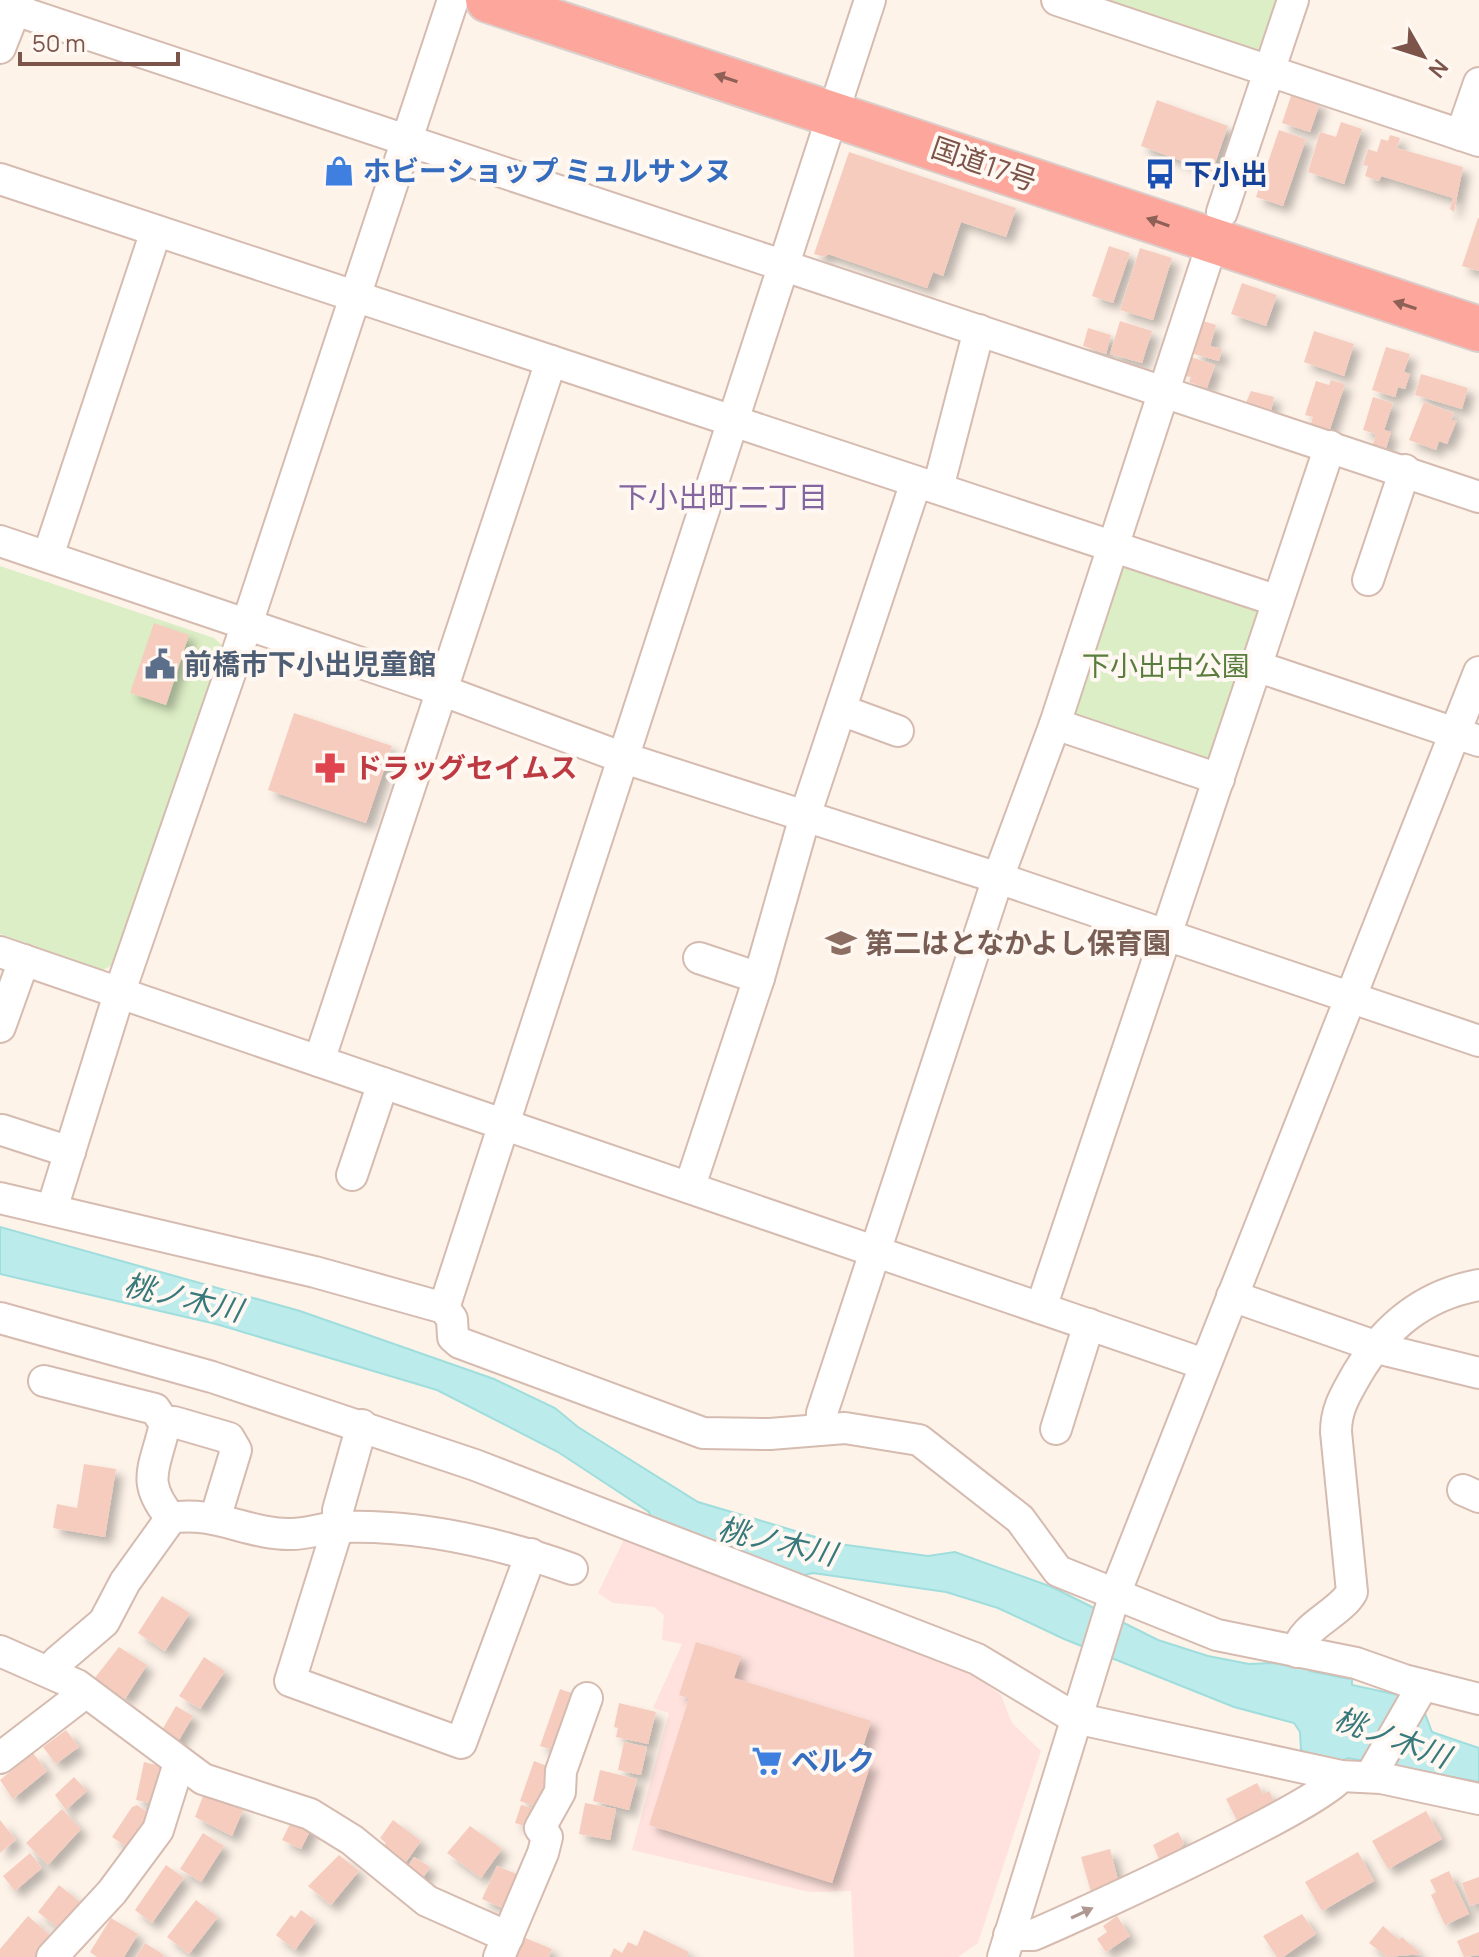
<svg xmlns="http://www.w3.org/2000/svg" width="1479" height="1957" font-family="Manrope,'Noto Sans JP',sans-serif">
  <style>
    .commercial { fill: #ffe2dd }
    .green { fill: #dceec5 }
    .water { fill: #bbebea; stroke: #a0dddd; stroke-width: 2 }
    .building { fill: #f6ccbe; filter: url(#shadow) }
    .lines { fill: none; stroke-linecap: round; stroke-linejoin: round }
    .minor-casing { stroke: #d5bbb0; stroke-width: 34 }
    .highway-casing { stroke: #dacfcc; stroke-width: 48 }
    .minor { stroke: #fff; stroke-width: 30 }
    .highway { stroke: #fda79c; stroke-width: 44 }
    .oneway { fill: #8f6055 }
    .oneway2 { fill: #b09892 }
    .labels { text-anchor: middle; stroke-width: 8; stroke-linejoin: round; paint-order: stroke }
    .street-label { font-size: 28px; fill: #7c5449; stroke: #fff8f2 }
    .shop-label { font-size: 28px; font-weight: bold; fill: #366cbe; stroke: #fff8f2; text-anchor: start }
    .transit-label { font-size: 28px; font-weight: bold; fill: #164399; stroke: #fff8f2; text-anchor: start }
    .service-label { font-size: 28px; font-weight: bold; fill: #4e5e75; stroke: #fff8f2; text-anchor: start }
    .park-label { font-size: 28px; fill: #597d3d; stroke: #fff8f2 }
    .health-label { font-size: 28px; font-weight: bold; fill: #be3a42; stroke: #fff8f2; text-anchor: start }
    .education-label { font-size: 28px; font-weight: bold; fill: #785e54; stroke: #fff8f2; text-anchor: start }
    .neighbourhood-label { font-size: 30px; fill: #83669f; stroke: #fff8f2 }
    .water-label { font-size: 30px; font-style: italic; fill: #38797b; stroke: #fff8f2 }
  </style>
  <defs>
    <filter id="shadow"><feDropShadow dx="7" dy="7" stdDeviation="4" flood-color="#0004"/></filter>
  </defs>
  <rect width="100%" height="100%" fill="#fef3e9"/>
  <polygon class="commercial" points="628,1531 938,1662 953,1661 1001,1695 1012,1723 1041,1751 978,1943 958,1957 854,1957 851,1891 809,1892 632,1850 669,1713 653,1708 682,1644 662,1640 664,1615 654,1607 613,1603 598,1593"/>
  <g class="green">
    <polygon points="1091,0 1282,0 1267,48 1258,53"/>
    <polygon points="1126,564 1256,608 1263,615 1212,761 1077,724 1072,714 1118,571"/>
    <polygon points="0,566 214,638 223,646 114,964 103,970 0,934"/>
  </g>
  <polygon class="water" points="0,1227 300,1311 494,1379 555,1408 578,1427 698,1502 839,1544 928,1556 955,1552 1052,1587 1158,1640 1208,1656 1249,1664 1274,1663 1297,1668 1307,1665 1310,1671 1349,1679 1352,1676 1352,1685 1403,1696 1424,1711 1432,1732 1479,1748 1479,1782 1348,1758 1331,1766 1301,1750 1300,1732 1294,1723 1234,1707 1064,1639 998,1608 946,1592 813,1573 792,1578 651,1518 649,1512 558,1452 437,1390 216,1324 0,1274"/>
  <g class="building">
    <polygon points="1292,93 1320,103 1310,132 1282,123"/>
    <polygon points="1157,100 1228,126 1212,172 1141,146"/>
    <polygon points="1341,122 1362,129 1344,184 1308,172 1320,132 1336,137"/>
    <polygon points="1279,130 1306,139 1283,206 1256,197"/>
    <polygon points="1390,135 1400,138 1397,148 1463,167 1454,212 1450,209 1453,198 1381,176 1379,181 1365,176 1368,166 1363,165 1368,149 1377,152 1381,139 1388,141"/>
    <polygon points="849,152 1016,208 1006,237 961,222 943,276 933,272 927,288 828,254 825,257 814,254"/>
    <polygon points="1478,218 1479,218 1479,271 1462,266"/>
    <polygon points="1109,246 1130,253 1113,303 1092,296"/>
    <polygon points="1140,248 1172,258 1153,320 1120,310"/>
    <polygon points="1242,283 1277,295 1266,326 1231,314"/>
    <polygon points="1120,321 1152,331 1142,363 1110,354"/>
    <polygon points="1203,321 1216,325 1210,346 1222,349 1219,361 1194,354"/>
    <polygon points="1088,328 1111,335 1106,354 1083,346"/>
    <polygon points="1314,331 1354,344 1344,376 1304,362"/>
    <polygon points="1386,347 1410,354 1404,372 1410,374 1405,389 1398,387 1395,397 1372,390"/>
    <polygon points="1191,357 1215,365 1207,388 1189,382 1191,377 1185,376"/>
    <polygon points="1421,374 1468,388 1462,409 1415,395"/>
    <polygon points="1331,380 1345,384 1329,432 1310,426 1313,417 1305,415 1316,381 1329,385"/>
    <polygon points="1251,391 1274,397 1271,411 1245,405"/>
    <polygon points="1373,397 1393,403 1384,430 1391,432 1385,451 1372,447 1376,434 1363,430"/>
    <polygon points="1424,402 1454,413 1451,420 1457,420 1447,444 1439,441 1436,450 1409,440"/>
    <polygon points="154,623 189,635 166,705 130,693"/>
    <polygon points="294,713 392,746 366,823 268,790"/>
    <polygon points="84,1464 116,1469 105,1537 53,1528 57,1504 77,1508"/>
    <polygon points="162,1596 190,1613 165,1651 138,1633"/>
    <polygon points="696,1642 741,1656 734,1678 871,1721 859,1760 871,1763 832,1883 649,1825 689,1698 679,1695"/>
    <polygon points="119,1647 147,1665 125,1699 94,1679"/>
    <polygon points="204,1657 225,1671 200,1709 179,1696"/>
    <polygon points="560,1689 580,1696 561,1752 540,1746"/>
    <polygon points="619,1703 656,1712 648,1744 616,1737 618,1728 614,1727"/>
    <polygon points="176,1706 193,1716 175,1747 158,1737"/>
    <polygon points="66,1730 79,1747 56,1764 43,1747"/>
    <polygon points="624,1742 647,1747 641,1775 618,1770"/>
    <polygon points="33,1753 47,1771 13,1799 0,1780"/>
    <polygon points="534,1761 552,1768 540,1802 535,1801 534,1806 520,1801"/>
    <polygon points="144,1762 168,1768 160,1805 136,1800"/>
    <polygon points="600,1770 637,1779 629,1810 593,1801"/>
    <polygon points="74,1777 87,1791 66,1810 55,1795"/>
    <polygon points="1257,1783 1263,1794 1269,1791 1278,1809 1241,1828 1226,1799"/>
    <polygon points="218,1795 233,1801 231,1806 243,1810 232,1836 195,1817 203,1796 216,1801"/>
    <polygon points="585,1803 616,1809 610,1840 579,1834"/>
    <polygon points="137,1805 155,1817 133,1851 112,1837 132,1807"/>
    <polygon points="521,1805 536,1809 531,1828 515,1823"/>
    <polygon points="62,1809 81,1829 48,1865 26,1843"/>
    <polygon points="1426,1811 1442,1839 1388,1869 1372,1841"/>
    <polygon points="294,1816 313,1825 301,1849 282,1840"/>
    <polygon points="0,1820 16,1840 0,1853"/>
    <polygon points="393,1820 421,1841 401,1869 378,1853 386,1843 380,1838"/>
    <polygon points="470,1826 502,1849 481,1878 447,1853"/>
    <polygon points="1178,1832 1184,1843 1179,1851 1181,1856 1162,1866 1153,1845"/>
    <polygon points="203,1833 224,1846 201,1882 180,1869"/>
    <polygon points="1110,1849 1119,1884 1091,1892 1081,1857"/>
    <polygon points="1358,1852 1374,1881 1322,1911 1305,1882"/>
    <polygon points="30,1853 42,1868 15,1891 3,1876"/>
    <polygon points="339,1855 359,1871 331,1905 308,1886"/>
    <polygon points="414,1857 430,1867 419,1884 403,1873"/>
    <polygon points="166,1865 184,1878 152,1923 135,1910"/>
    <polygon points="497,1866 524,1877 509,1911 482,1899"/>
    <polygon points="1449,1871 1469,1914 1445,1925 1431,1895 1436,1892 1430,1880"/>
    <polygon points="1479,1877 1479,1903 1470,1906 1462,1883"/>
    <polygon points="59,1885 80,1902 59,1929 38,1912"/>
    <polygon points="196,1900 218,1917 189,1954 167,1937"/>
    <polygon points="301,1910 316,1921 295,1950 276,1935 291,1915 295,1918"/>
    <polygon points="1302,1914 1316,1934 1283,1957 1277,1957 1263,1936"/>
    <polygon points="28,1916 51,1936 42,1954 39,1951 34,1957 0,1957 0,1949"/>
    <polygon points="1117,1916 1130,1936 1106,1952 1097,1939 1107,1932 1103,1926"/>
    <polygon points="111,1918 138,1934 124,1957 97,1957 90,1952"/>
    <polygon points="1383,1926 1399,1940 1402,1937 1421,1954 1387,1957 1369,1943"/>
    <polygon points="644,1930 689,1952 687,1957 610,1957 614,1948 622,1953 628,1942 637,1946"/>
    <polygon points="1479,1932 1479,1955 1464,1957 1457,1941"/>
    <polygon points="523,1937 552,1949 549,1957 515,1957"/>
    <polygon points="145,1943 164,1955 163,1957 136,1957"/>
  </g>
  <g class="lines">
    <g class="minor-casing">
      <g id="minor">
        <polyline points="1057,0 1479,141"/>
        <polyline points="0,5 1479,497"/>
        <polyline points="0,48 19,0"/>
        <polyline points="1461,135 1479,83"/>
        <polyline points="0,179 1278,601"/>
        <polyline points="1222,212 1293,0"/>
        <polyline points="938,488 979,330"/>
        <polyline points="0,541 441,690 621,757 998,878 1479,1041"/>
        <polyline points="48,556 156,231"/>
        <polyline points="1368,580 1405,470"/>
        <polyline points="1256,666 1479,741"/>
        <polyline points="841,710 898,731"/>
        <polyline points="1055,724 1219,779"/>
        <polyline points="0,952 1204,1364"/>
        <polyline points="699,958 759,978"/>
        <polyline points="0,1027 24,960"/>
        <polyline points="319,1061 551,361"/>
        <polyline points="2,1130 70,1152"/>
        <polyline points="352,1175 383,1083"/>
        <polyline points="690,1186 759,978 805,816 916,482"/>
        <polyline points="0,1198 315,1272 444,1308 452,1319 453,1337 460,1343 703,1433 770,1434 845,1428 919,1440 1020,1519 1058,1571 1217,1635 1356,1663 1404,1680 1479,1699"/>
        <polyline points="52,1209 119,994 246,627 453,0"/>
        <polyline points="1232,1296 1389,1351 1479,1373"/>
        <polyline points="444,1308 870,0"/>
        <polyline points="1041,1308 1330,446"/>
        <polyline points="0,1318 212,1377 475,1465 977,1659 1075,1718 1341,1776 1381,1778 1479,1799"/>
        <path d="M44,1381L155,1409L165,1424C155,1469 140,1481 171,1518"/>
        <polyline points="165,1424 174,1422 229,1438 236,1450 215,1519"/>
        <polyline points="362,1425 338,1510 338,1527 290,1681 461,1743 531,1554"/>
        <polyline points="821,1427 822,1413 998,878 1055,724 1213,241"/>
        <polyline points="1056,1429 1089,1324"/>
        <polyline points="1463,1490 1479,1497"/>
        <polyline points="0,1651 77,1685 203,1779 310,1814 352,1840 427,1901 508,1937"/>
        <path d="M1297,1652C1301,1626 1340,1614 1352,1592L1336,1432C1336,1408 1346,1394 1357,1374C1385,1327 1423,1295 1479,1285"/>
        <path d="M52,1673L57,1662L104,1622L125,1582L171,1518C213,1510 250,1535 291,1534C307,1534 323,1528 339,1527C419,1524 497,1542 572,1569"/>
        <polyline points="0,1758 86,1692"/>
        <polyline points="1370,1777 1423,1685"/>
        <path d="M1009,1935H1033C1078,1916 1325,1803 1341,1776"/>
        <polyline points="52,1957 112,1892 158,1830 179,1763"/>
        <polyline points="499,1957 543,1853 547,1837 540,1828 560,1792 561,1771 587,1698"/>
        <polyline points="1003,1957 1115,1594 1479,672"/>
      </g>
    </g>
    <g class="highway-casing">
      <polyline id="highway" points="488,0 1479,329"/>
    </g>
    <use href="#minor" class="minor"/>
    <use href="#highway" class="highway"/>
  </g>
  <defs><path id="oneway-solid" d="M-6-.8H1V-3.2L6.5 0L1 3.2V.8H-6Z" transform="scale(2)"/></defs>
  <g class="oneway">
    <use href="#oneway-solid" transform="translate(726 78) rotate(-162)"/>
    <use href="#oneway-solid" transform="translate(1158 222) rotate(-161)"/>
    <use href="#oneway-solid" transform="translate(1405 305) rotate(-162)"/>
  </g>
  <use class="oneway2" href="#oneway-solid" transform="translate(1082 1913) rotate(-25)"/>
  <defs>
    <g id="shop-bare" transform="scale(2.4)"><path d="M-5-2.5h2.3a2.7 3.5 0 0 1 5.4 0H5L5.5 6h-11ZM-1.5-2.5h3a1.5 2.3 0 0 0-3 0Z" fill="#3f7fe0" stroke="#fff8f2" stroke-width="2.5" paint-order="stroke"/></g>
    <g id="bus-bare" transform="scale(2.4)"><path d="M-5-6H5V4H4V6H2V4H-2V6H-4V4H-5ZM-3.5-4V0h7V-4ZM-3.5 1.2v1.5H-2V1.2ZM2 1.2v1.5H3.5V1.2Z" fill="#1a4fb4" stroke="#fff8f2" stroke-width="2.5" paint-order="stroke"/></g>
    <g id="civic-bare" transform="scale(2.4)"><path d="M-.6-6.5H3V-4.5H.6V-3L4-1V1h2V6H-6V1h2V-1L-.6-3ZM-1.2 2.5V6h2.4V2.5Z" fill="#5c6f8a" stroke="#fff8f2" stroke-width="2.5" paint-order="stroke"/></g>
    <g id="pharmacy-bare" transform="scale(2.4)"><path d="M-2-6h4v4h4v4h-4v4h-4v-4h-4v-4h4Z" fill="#e0444e" stroke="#fff8f2" stroke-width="2.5" paint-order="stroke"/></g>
    <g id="school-bare" transform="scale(2.4)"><path d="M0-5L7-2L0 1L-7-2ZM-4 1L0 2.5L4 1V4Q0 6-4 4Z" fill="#8d6e63" stroke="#fff8f2" stroke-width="2.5" paint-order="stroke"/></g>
    <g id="supermarket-bare" transform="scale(2.4)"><path d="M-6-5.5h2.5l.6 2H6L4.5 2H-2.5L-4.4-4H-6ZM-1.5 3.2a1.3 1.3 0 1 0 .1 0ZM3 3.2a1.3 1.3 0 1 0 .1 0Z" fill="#3f7fe0" stroke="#fff8f2" stroke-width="2.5" paint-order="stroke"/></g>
  </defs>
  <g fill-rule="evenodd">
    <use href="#shop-bare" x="339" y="171"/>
    <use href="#bus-bare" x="1160" y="174"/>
    <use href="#civic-bare" x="160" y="664"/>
    <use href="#pharmacy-bare" x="330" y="768"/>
    <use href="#school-bare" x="841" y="943"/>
    <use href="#supermarket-bare" x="767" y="1761"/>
  </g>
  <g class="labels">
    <g class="street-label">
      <text transform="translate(984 164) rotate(19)" y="10">国道17号</text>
    </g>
    <g class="shop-label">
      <text x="363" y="181">ホビーショップ ミュルサンヌ</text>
      <text x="791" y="1771">ベルク</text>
    </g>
    <g class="transit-label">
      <text x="1184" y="184">下小出</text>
    </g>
    <g class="service-label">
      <text x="184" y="674">前橋市下小出児童館</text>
    </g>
    <g class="park-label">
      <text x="1166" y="676">下小出中公園</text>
    </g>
    <g class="health-label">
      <text x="354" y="778">ドラッグセイムス</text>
    </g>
    <g class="education-label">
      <text x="865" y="953">第二はとなかよし保育園</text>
    </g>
    <g class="neighbourhood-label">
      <text x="723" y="508">下小出町二丁目</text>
    </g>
    <g class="water-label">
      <text transform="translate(183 1298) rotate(13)" y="10">桃ノ木川</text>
      <text transform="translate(777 1542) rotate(13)" y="10">桃ノ木川</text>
      <text transform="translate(1392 1738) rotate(20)" y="10">桃ノ木川</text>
    </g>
  </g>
  <g transform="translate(1423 56) rotate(129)" stroke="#fff8f2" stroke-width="6" paint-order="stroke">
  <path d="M0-6L14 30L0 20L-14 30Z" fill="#7c5449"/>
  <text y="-12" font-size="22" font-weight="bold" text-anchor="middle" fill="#7c5449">N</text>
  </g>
  <path d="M20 52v12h158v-12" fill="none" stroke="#7c5449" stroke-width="4"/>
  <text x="32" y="52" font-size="24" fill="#7c5449" stroke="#fff8f2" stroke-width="6" paint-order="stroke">50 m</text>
</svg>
